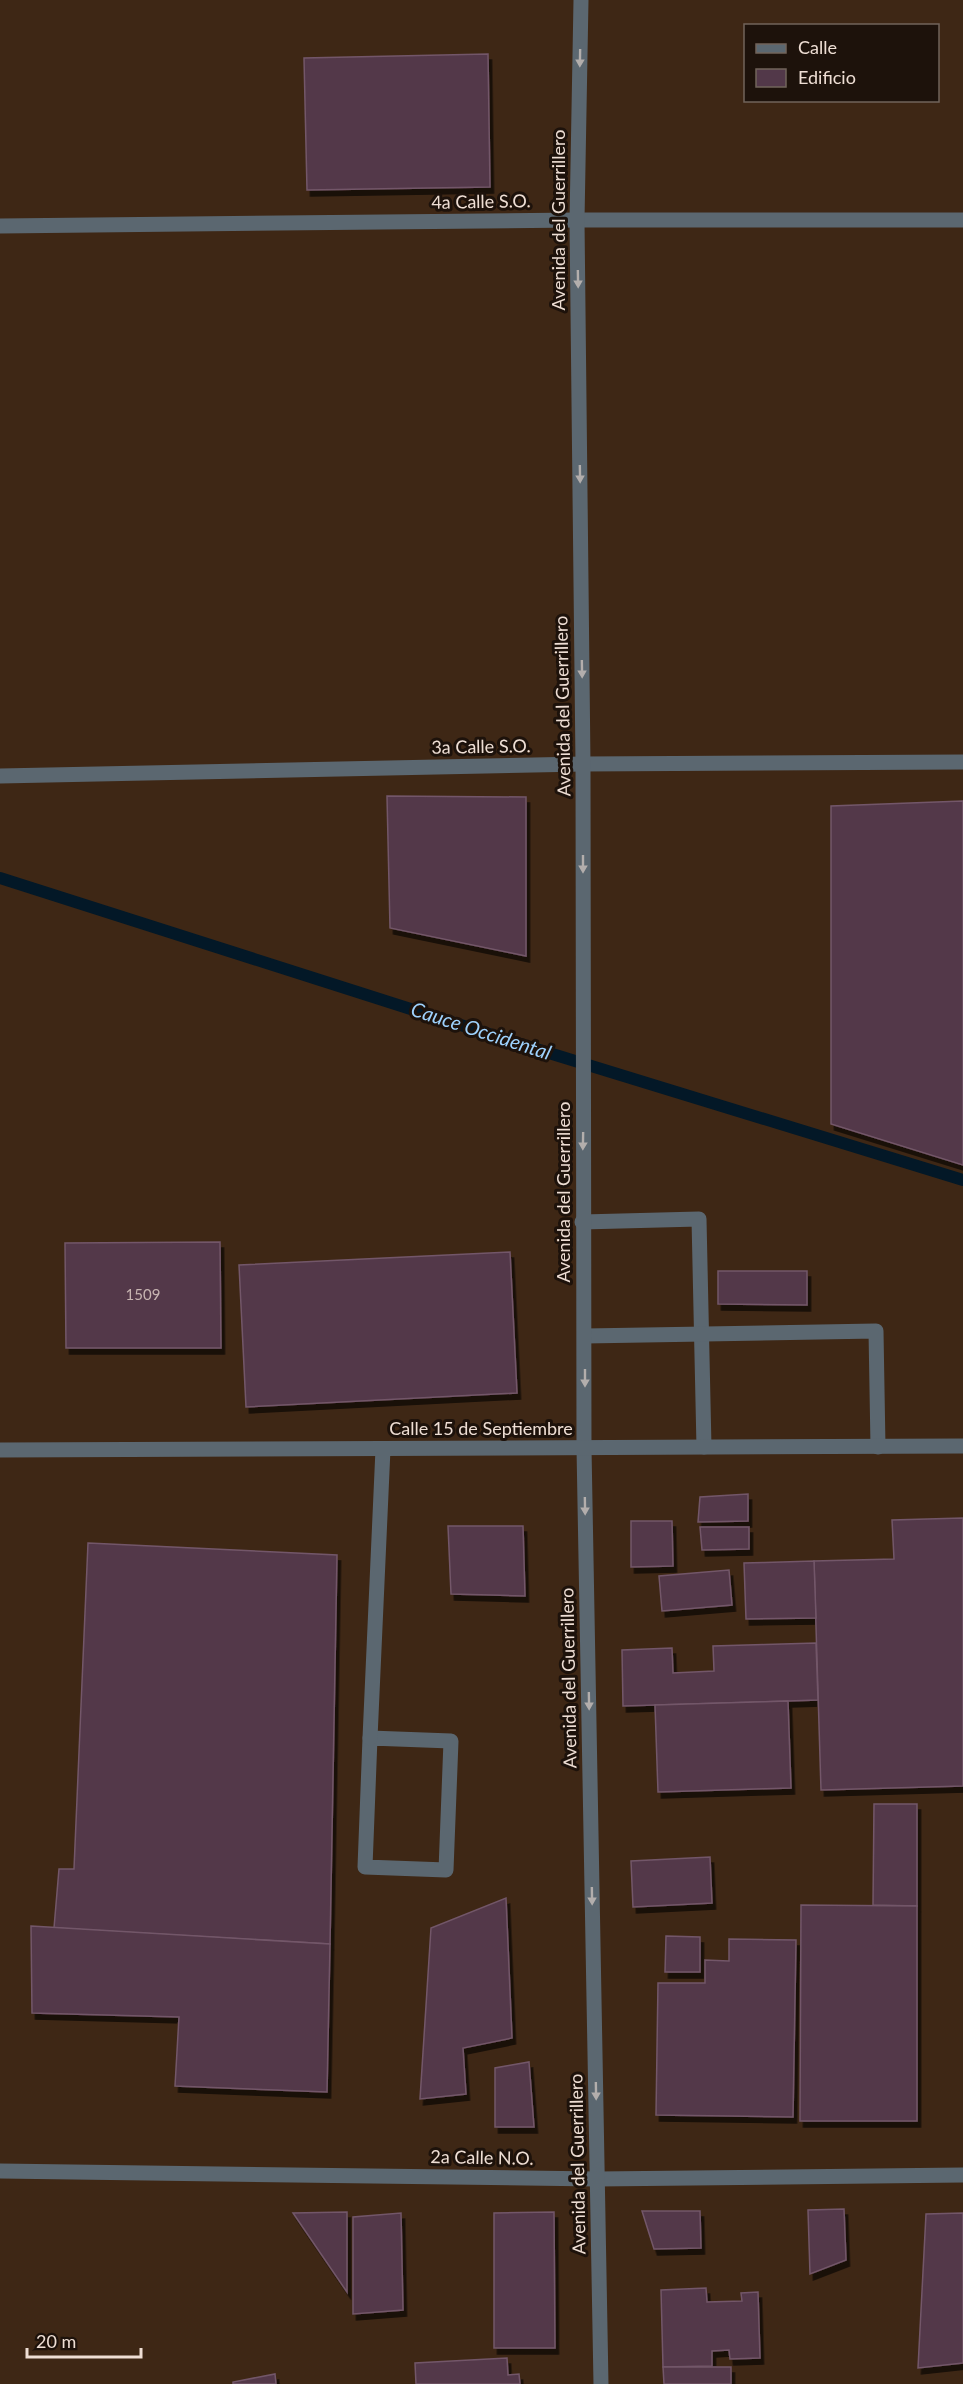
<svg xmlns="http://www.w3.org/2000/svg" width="963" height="2384" font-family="Lato,sans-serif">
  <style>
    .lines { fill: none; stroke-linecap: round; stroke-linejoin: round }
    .stream { stroke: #031827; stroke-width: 12 }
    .building { fill: #523849; stroke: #735769; stroke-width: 1.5; filter: url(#shadow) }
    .service { stroke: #5b6770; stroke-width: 15 }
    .minor { stroke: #5b6770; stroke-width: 15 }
    .tertiary { stroke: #5b6770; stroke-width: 15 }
    .oneway { fill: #b3aeac }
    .labels { text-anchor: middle; stroke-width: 6; stroke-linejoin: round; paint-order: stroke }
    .number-label { font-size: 15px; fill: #c7b4b1 }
    .street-label { font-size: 18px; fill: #eeded4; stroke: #1d120b }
    .water-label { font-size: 20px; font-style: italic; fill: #9ed2fd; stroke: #1d120b }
  </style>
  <defs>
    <filter id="shadow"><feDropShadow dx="3.5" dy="6" stdDeviation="0" flood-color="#0009"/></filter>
  </defs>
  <rect width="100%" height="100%" fill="#3e2715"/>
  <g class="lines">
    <polyline class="stream" points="0,878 536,1049 963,1180"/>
  </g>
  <g class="building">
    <polygon points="488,54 490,187 307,190 304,58"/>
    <polygon points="387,796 526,797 526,956 390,928"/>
    <polygon points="963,801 963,1165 831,1124 831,806"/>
    <polygon points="220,1242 221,1348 66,1348 65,1243"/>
    <polygon points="510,1252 517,1393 246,1407 239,1265"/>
    <polygon points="718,1271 807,1271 807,1305 718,1304"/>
    <polygon points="748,1494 748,1521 698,1522 700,1497"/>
    <polygon points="963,1518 963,1786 821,1790 814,1561 894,1559 892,1520"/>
    <polygon points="631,1521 672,1521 673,1566 631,1567"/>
    <polygon points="448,1526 523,1526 525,1596 451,1594"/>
    <polygon points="700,1527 749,1527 749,1549 702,1550"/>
    <polygon points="88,1543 337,1555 330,1944 54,1928 59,1869 74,1869"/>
    <polygon points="814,1561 816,1618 746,1619 744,1563"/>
    <polygon points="729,1570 732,1605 662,1611 659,1576"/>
    <polygon points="816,1643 818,1700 623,1706 622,1650 672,1648 673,1673 714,1671 713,1646"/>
    <polygon points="788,1701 791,1788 658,1792 655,1705"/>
    <polygon points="874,1804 917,1804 917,1906 873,1905"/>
    <polygon points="710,1857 712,1903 633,1907 631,1861"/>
    <polygon points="506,1898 512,2038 463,2048 466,2094 420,2099 431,1928"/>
    <polygon points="801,1905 917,1906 917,2121 800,2121"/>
    <polygon points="31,1926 330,1944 327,2092 175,2086 179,2017 32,2013"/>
    <polygon points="666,1936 700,1937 700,1972 665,1972"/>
    <polygon points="729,1939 796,1940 793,2117 656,2115 658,1983 705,1983 705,1960 729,1961"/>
    <polygon points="529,2062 534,2127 495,2127 495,2068"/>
    <polygon points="844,2209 846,2260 810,2274 808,2210"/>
    <polygon points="642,2211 700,2211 701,2248 654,2249"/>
    <polygon points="347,2212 347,2292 293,2213"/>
    <polygon points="554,2212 555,2348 494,2348 494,2213"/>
    <polygon points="401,2213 403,2310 353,2314 353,2217"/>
    <polygon points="963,2213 963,2363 918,2368 926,2214"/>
    <polygon points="706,2288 707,2302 742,2301 741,2293 758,2292 760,2358 730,2359 729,2350 712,2351 712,2366 663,2367 661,2290"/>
    <polygon points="507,2358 508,2375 519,2374 520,2384 416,2384 415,2363"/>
    <polygon points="663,2367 731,2367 731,2384 664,2384"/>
    <polygon points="275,2374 276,2384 233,2384 233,2382"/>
  </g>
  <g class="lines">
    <g class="service">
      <polyline points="582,1222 699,1219 704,1447"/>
      <polyline points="585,1336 876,1331 878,1447"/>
      <polygon points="370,1738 451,1741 446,1870 365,1867"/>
      <polyline points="370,1738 383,1449"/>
    </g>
    <g class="minor">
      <polyline points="0,226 577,220 963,220"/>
      <polyline points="0,776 583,764 963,762"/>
      <polyline points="0,2171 597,2179 963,2175"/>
    </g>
    <g class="tertiary">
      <polyline points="581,0 577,220 583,764 584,1448 601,2384"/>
      <polyline points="0,1450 963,1446"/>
    </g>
  </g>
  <defs><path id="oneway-solid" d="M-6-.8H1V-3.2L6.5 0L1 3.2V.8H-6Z" transform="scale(1.5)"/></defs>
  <g class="oneway">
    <use href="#oneway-solid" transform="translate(580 58) rotate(91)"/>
    <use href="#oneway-solid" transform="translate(578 279) rotate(89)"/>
    <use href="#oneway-solid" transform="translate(580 474) rotate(89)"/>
    <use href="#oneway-solid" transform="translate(582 669) rotate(89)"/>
    <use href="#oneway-solid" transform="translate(583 864) rotate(90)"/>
    <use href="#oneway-solid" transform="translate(583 1141) rotate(91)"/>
    <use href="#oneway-solid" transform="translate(585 1378) rotate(90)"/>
    <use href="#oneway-solid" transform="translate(585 1506) rotate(89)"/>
    <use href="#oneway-solid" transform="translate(589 1701) rotate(89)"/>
    <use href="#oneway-solid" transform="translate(592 1896) rotate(89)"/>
    <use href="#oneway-solid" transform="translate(596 2091) rotate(89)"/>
  </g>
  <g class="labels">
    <g class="number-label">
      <text x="143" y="1300">1509</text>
    </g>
    <g class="street-label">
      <text transform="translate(481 202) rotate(-1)" y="6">4a Calle S.O.</text>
      <text transform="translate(559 220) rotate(-90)" y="6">Avenida del Guerrillero</text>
      <text transform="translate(563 706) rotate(-91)" y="6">Avenida del Guerrillero</text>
      <text transform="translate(481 747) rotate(-1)" y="6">3a Calle S.O.</text>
      <text transform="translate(564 1192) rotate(-90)" y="6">Avenida del Guerrillero</text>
      <text x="481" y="1435">Calle 15 de Septiembre</text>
      <text transform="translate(569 1678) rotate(-91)" y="6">Avenida del Guerrillero</text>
      <text transform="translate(482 2158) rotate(1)" y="6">2a Calle N.O.</text>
      <text transform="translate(578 2164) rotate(-91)" y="6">Avenida del Guerrillero</text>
    </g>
    <g class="water-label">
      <text transform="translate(481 1031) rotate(18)" y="7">Cauce Occidental</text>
    </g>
  </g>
  <rect x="744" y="24" width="195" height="78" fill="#1d120b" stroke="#71645b" stroke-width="1.5"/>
  <rect x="756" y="44" width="30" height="9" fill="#5b6770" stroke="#71645b" stroke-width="1.5"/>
  <text x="798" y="54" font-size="18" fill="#eeded4">Calle</text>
  <rect x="756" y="69" width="30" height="18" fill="#523849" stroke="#71645b" stroke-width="1.5"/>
  <text x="798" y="84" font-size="18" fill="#eeded4">Edificio</text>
  <path d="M27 2348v9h114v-9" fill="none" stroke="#eeded4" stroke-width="3"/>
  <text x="36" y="2348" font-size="18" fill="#eeded4" stroke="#1d120b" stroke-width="4.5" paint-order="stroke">20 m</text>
</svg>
